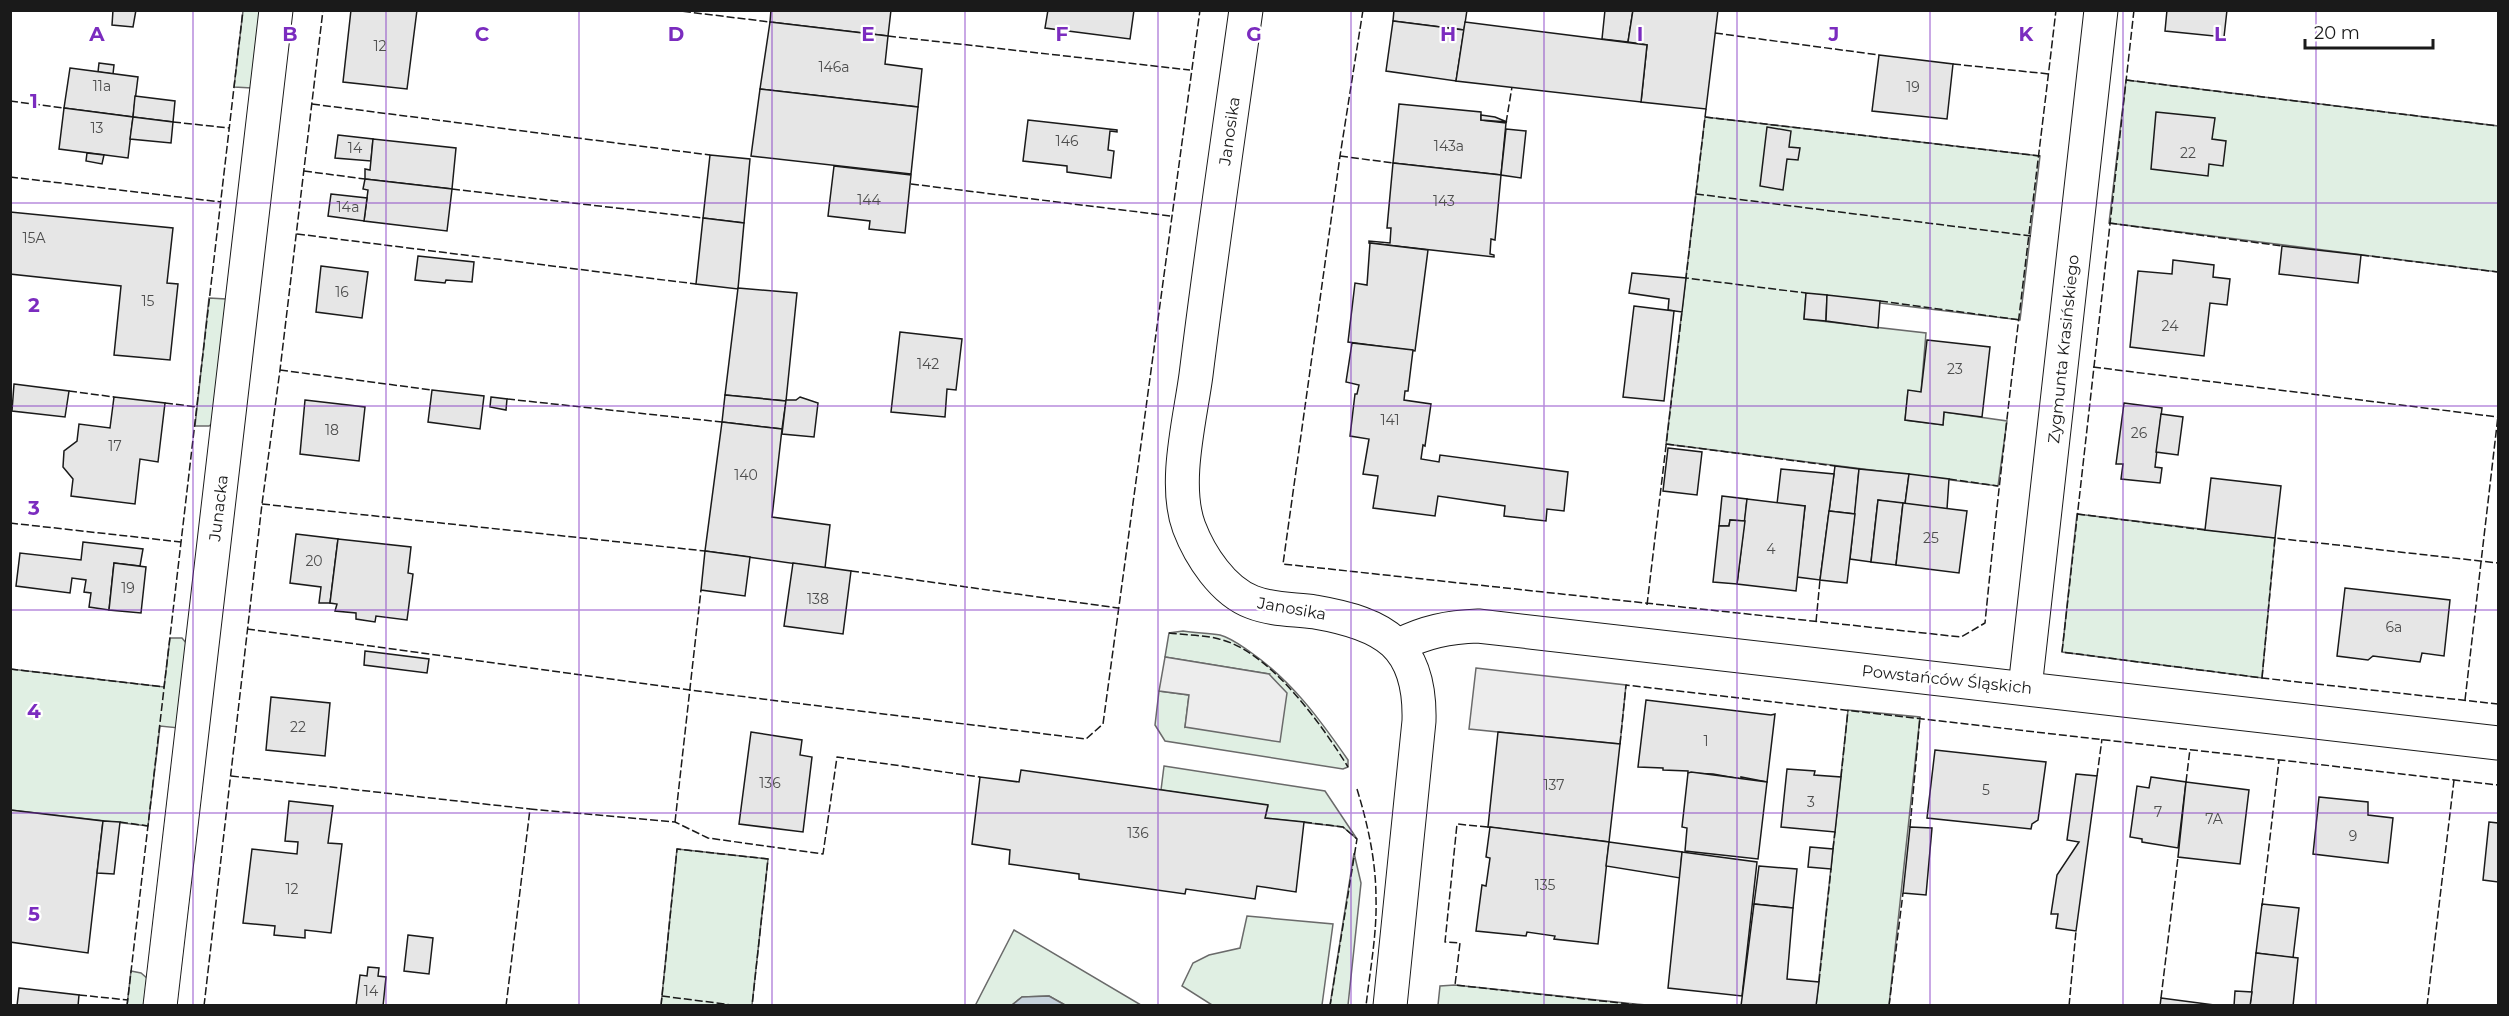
<svg xmlns="http://www.w3.org/2000/svg" width="2509" height="1016" font-family="Montserrat,sans-serif">
  <style>
    .green { fill: #e0efe3; stroke: #6a6a6a; stroke-width: 1.5 }
    .parking { fill: #ededed; stroke: #6a6a6a; stroke-width: 1.5 }
    .water { fill: #c6d2dc; stroke: #6a6a6a; stroke-width: 1.5 }
    .building { fill: #e6e6e6; stroke: #1a1a1a; stroke-width: 1.5 }
    .lines { fill: none; stroke-linecap: round; stroke-linejoin: round }
    .street-casing { stroke: #1a1a1a; stroke-width: 35 }
    .secondary-casing { stroke: #1a1a1a; stroke-width: 35 }
    .street { stroke: #fff; stroke-width: 33 }
    .secondary { stroke: #fff; stroke-width: 33 }
    .fence { stroke: #1a1a1a; stroke-width: 1.5; stroke-dasharray: 8 3; stroke-linecap: butt }
    .grid { fill: none; stroke: #7b2cbf; stroke-width: 1.5; stroke-opacity: 0.55 }
    .labels { text-anchor: middle; stroke-width: 4.5; stroke-linejoin: round; paint-order: stroke }
    .number-label { font-size: 14px; fill: #4d4d4d }
    .street-label { font-size: 16px; fill: #1a1a1a; stroke: #fff }
    .grid-label { font-size: 20px; text-anchor: middle; font-weight: bold; fill: #7b2cbf; stroke: #fff; stroke-width: 4.5; stroke-linejoin: round; paint-order: stroke }
  </style>
  <rect width="100%" height="100%" fill="#fff"/>
  <g class="green">
    <polygon points="243,11 261,11 252,88 234,87"/>
    <polygon points="2126,80 2498,126 2498,272 2109,223"/>
    <polygon points="1705,117 2040,156 2020,320 1806,294 1804,319 1926,333 1921,392 1908,391 1905,420 1943,425 1944,412 2007,421 1998,486 1666,444"/>
    <polygon points="209,298 226,299 214,422 209,426 195,426"/>
    <polygon points="2077,514 2275,538 2262,678 2062,652"/>
    <path d="M1183,631C1195,633 1208,633 1220,635C1231,638 1240,645 1249,651C1291,680 1319,718 1348,760V767L1343,769L1165,741L1155,725L1159,691L1189,695L1185,727L1269,674L1165,657L1169,633Z"/>
    <polygon points="170,638 182,638 187,644 179,728 160,726 148,826 11,810 11,669 164,687"/>
    <polygon points="1848,710 1920,717 1889,1005 1816,1006"/>
    <polygon points="1164,766 1325,791 1357,839 1343,827 1265,818 1268,806 1161,790"/>
    <polygon points="677,849 768,859 752,1005 661,1005"/>
    <polygon points="1354,853 1361,883 1348,1005 1330,1005"/>
    <polygon points="1247,916 1333,924 1322,1005 1212,1005 1182,986 1193,963 1209,955 1240,948"/>
    <polygon points="1014,930 1141,1005 1065,1005 1049,996 1022,997 1012,1005 975,1006"/>
    <polygon points="131,971 141,973 148,979 146,1005 127,1006"/>
    <polygon points="1455,985 1635,1004 1647,1005 1438,1005 1440,986"/>
  </g>
  <g class="parking">
    <polygon points="1165,657 1269,674 1287,693 1280,742 1185,727 1189,695 1159,691"/>
    <polygon points="1476,668 1626,685 1620,744 1469,729"/>
  </g>
  <polygon class="water" points="1049,996 1065,1005 1012,1005 1022,997"/>
  <g class="building">
    <polygon points="113,10 136,10 133,27 112,25"/>
    <polygon points="351,10 417,10 407,89 343,82"/>
    <polygon points="771,10 891,10 888,36 770,22"/>
    <polygon points="1048,10 1134,10 1130,39 1045,28"/>
    <polygon points="1394,10 1467,10 1464,30 1393,21"/>
    <polygon points="1605,10 1633,10 1628,42 1602,39"/>
    <polygon points="1633,10 1718,10 1706,109 1641,102 1647,45 1628,42"/>
    <polygon points="2167,10 2227,10 2224,37 2165,31"/>
    <polygon points="1393,21 1464,30 1456,81 1386,71"/>
    <polygon points="770,22 888,36 885,64 922,69 918,107 760,89"/>
    <polygon points="1465,22 1647,45 1641,102 1456,81"/>
    <polygon points="1879,55 1953,64 1947,119 1872,111"/>
    <polygon points="99,63 114,65 113,74 98,72"/>
    <polygon points="70,68 138,77 133,117 64,108"/>
    <polygon points="760,89 918,107 911,174 751,156"/>
    <polygon points="135,96 175,101 173,122 133,117"/>
    <polygon points="1399,104 1481,112 1481,120 1506,123 1501,175 1393,163"/>
    <polygon points="64,108 133,117 128,158 59,149"/>
    <polygon points="2156,112 2215,118 2212,139 2226,141 2223,166 2209,164 2208,176 2151,169"/>
    <polygon points="1481,115 1495,117 1507,122 1481,120"/>
    <polygon points="133,117 173,122 171,143 130,139"/>
    <polygon points="1028,120 1117,130 1117,132 1110,131 1108,150 1114,151 1111,178 1067,172 1067,166 1023,161"/>
    <polygon points="1767,127 1791,131 1789,147 1800,148 1798,160 1787,159 1783,190 1760,186"/>
    <polygon points="1506,129 1526,131 1521,178 1501,175"/>
    <polygon points="338,135 373,139 371,161 335,158"/>
    <polygon points="373,139 456,148 452,189 365,179 365,169 370,170"/>
    <polygon points="87,153 104,155 102,164 86,161"/>
    <polygon points="710,155 750,159 744,223 703,218"/>
    <polygon points="1393,163 1501,175 1495,240 1491,239 1490,254 1494,255 1494,257 1369,243 1369,241 1390,243 1391,228 1387,228"/>
    <polygon points="834,166 911,175 905,233 869,229 870,221 828,216"/>
    <polygon points="365,179 452,189 447,231 364,221 368,190 363,189"/>
    <polygon points="331,194 367,198 364,221 328,216"/>
    <polygon points="10,212 173,228 167,283 178,284 170,360 114,355 121,286 10,274"/>
    <polygon points="703,218 744,223 738,289 696,284"/>
    <polygon points="1370,243 1428,250 1415,351 1348,342 1355,283 1367,285"/>
    <polygon points="2282,246 2361,255 2358,283 2279,274"/>
    <polygon points="418,256 474,262 472,282 446,280 445,283 415,280"/>
    <polygon points="2173,260 2214,265 2213,277 2230,279 2227,305 2210,303 2204,356 2130,347 2138,271 2172,274"/>
    <polygon points="321,266 368,272 362,318 316,312"/>
    <polygon points="1632,273 1686,278 1682,312 1668,310 1669,299 1629,293"/>
    <polygon points="738,288 797,293 786,401 725,395"/>
    <polygon points="1806,293 1827,295 1826,321 1804,319"/>
    <polygon points="1827,295 1880,301 1878,328 1826,321"/>
    <polygon points="1634,306 1674,311 1664,401 1623,397"/>
    <polygon points="900,332 962,339 956,390 947,389 945,417 891,412"/>
    <polygon points="1927,340 1990,347 1982,417 1944,412 1943,425 1905,420 1908,390 1921,392"/>
    <polygon points="1352,343 1413,350 1408,391 1405,391 1404,400 1431,404 1425,446 1423,445 1421,459 1439,462 1440,455 1568,472 1564,511 1547,509 1546,521 1504,516 1505,506 1438,496 1435,516 1373,508 1378,476 1363,474 1369,439 1350,436 1355,394 1357,394 1359,385 1346,382"/>
    <polygon points="14,384 69,391 65,417 12,411"/>
    <polygon points="432,390 484,396 480,429 428,422"/>
    <polygon points="725,395 786,401 782,429 722,422"/>
    <polygon points="114,397 165,403 158,462 140,459 135,504 71,496 73,479 63,467 64,451 77,441 79,424 110,428"/>
    <polygon points="491,397 507,399 506,410 490,407"/>
    <polygon points="800,397 818,403 814,437 782,434 786,400 796,400"/>
    <polygon points="305,400 365,407 359,461 300,454"/>
    <polygon points="2124,403 2162,408 2155,467 2162,468 2160,483 2121,479 2123,464 2116,464"/>
    <polygon points="2161,414 2183,417 2178,455 2156,452"/>
    <polygon points="722,422 782,429 772,517 830,525 825,568 705,551"/>
    <polygon points="1668,448 1702,452 1697,495 1663,491"/>
    <polygon points="1835,466 1859,469 1855,514 1829,511"/>
    <polygon points="1781,469 1834,474 1820,580 1797,577 1805,506 1777,504"/>
    <polygon points="1859,469 1909,474 1905,504 1878,500 1871,562 1850,559"/>
    <polygon points="1909,474 1949,479 1947,509 1905,504"/>
    <polygon points="2211,478 2281,486 2275,538 2205,530"/>
    <polygon points="1722,496 1747,499 1745,521 1730,520 1729,526 1719,526"/>
    <polygon points="1747,499 1805,506 1796,591 1737,584"/>
    <polygon points="1878,500 1903,503 1896,565 1871,562"/>
    <polygon points="1903,503 1967,511 1959,573 1896,565"/>
    <polygon points="1829,511 1855,514 1847,583 1820,580"/>
    <polygon points="1730,520 1745,521 1737,584 1713,582 1719,526 1729,526"/>
    <polygon points="296,534 338,539 330,603 319,603 321,587 290,583"/>
    <polygon points="338,539 411,547 408,573 413,574 407,620 376,616 375,622 356,619 356,613 335,611 337,604 330,603"/>
    <polygon points="83,542 143,549 140,566 114,563 109,610 89,607 91,593 84,592 86,580 72,578 70,593 16,586 20,553 81,560"/>
    <polygon points="705,551 750,557 745,596 701,590"/>
    <polygon points="114,563 146,567 141,613 109,610"/>
    <polygon points="793,563 851,571 843,634 784,626"/>
    <polygon points="2345,588 2450,600 2444,656 2422,653 2420,662 2373,656 2368,660 2337,656"/>
    <polygon points="365,651 429,659 427,673 364,665"/>
    <polygon points="271,697 330,703 325,756 266,750"/>
    <polygon points="1646,700 1771,715 1775,714 1767,782 1741,777 1741,779 1713,774 1688,773 1688,771 1663,770 1663,768 1638,767"/>
    <polygon points="751,732 802,740 800,755 812,757 803,832 739,824"/>
    <polygon points="1498,732 1620,744 1609,842 1488,827"/>
    <polygon points="1935,750 2046,762 2038,820 2032,824 2031,829 1927,818"/>
    <polygon points="1787,769 1815,771 1814,775 1841,777 1835,832 1781,827"/>
    <polygon points="1021,770 1268,805 1265,818 1304,822 1296,892 1257,886 1255,899 1186,889 1185,894 1079,879 1079,874 1009,864 1010,850 972,844 980,777 1019,782"/>
    <polygon points="1691,772 1767,782 1758,859 1685,851 1687,828 1682,827 1688,773"/>
    <polygon points="2076,774 2097,776 2076,931 2056,928 2058,914 2051,914 2057,875 2079,842 2067,840"/>
    <polygon points="2151,777 2186,782 2178,848 2142,842 2142,839 2130,837 2137,786 2149,788"/>
    <polygon points="2186,782 2249,790 2240,864 2178,857"/>
    <polygon points="2319,797 2368,802 2368,815 2393,818 2388,863 2313,854"/>
    <polygon points="289,801 333,806 328,843 342,844 331,933 305,930 305,938 274,935 275,926 243,923 252,849 297,854 298,842 285,841"/>
    <polygon points="10,810 103,821 88,953 10,942"/>
    <polygon points="103,821 120,822 114,874 97,873"/>
    <polygon points="2489,822 2498,823 2498,882 2483,880"/>
    <polygon points="1490,827 1609,842 1598,944 1554,939 1555,936 1527,932 1526,936 1476,931 1482,885 1486,886 1490,858 1486,857"/>
    <polygon points="1910,827 1932,828 1926,895 1903,893"/>
    <polygon points="1609,842 1682,852 1680,878 1606,866"/>
    <polygon points="1810,847 1833,849 1831,869 1808,867"/>
    <polygon points="1682,852 1757,862 1742,996 1668,988"/>
    <polygon points="1759,866 1797,869 1793,908 1754,904"/>
    <polygon points="1754,904 1793,908 1787,979 1819,982 1816,1006 1741,1006"/>
    <polygon points="2262,904 2299,908 2293,958 2256,953"/>
    <polygon points="408,935 433,938 429,974 404,971"/>
    <polygon points="2256,953 2298,958 2293,1006 2250,1006"/>
    <polygon points="368,967 379,968 378,976 386,977 383,1006 356,1006 360,975 367,976"/>
    <polygon points="19,988 79,995 78,1006 17,1006"/>
    <polygon points="2235,991 2252,992 2250,1006 2234,1006"/>
    <polygon points="2161,998 2222,1006 2160,1006"/>
  </g>
  <g class="lines">
    <g class="street-casing">
      <g id="street">
        <path d="M1399,645C1425,632 1448,627 1478,626L2498,743"/>
        <polyline points="2025,688 2101,10"/>
        <polyline points="160,1006 276,10"/>
      </g>
    </g>
    <g class="secondary-casing">
      <path id="secondary" d="M1246,10C1229,132 1211,253 1196,375C1190,420 1173,484 1189,527C1200,556 1223,591 1252,602C1272,610 1294,609 1315,612C1385,624 1421,645 1419,721L1390,1006"/>
    </g>
    <use href="#street" class="street"/>
    <use href="#secondary" class="secondary"/>
    <g class="fence">
      <polyline points="672,10 770,22"/>
      <path d="M1363,10L1340,156L1283,564L1961,637L1985,623C2005,419 2032,215 2056,10"/>
      <polyline points="2134,10 2062,652 2262,678 2498,704"/>
      <polyline points="1715,33 1879,55"/>
      <polyline points="888,36 1190,70"/>
      <polyline points="1953,64 2049,74"/>
      <polyline points="2126,80 2498,126"/>
      <polyline points="10,101 64,108"/>
      <polyline points="312,104 710,155"/>
      <polyline points="1706,109 1686,278 1806,293"/>
      <polyline points="1705,117 2040,156"/>
      <polyline points="173,122 229,128"/>
      <polyline points="1506,123 1512,87"/>
      <polyline points="1340,156 1393,163"/>
      <polyline points="304,171 365,179"/>
      <polyline points="10,177 221,202"/>
      <polyline points="911,184 1171,216"/>
      <polyline points="452,189 703,218"/>
      <polyline points="1696,194 2031,236"/>
      <polyline points="2109,223 2282,246"/>
      <polyline points="297,234 696,284"/>
      <polyline points="2361,255 2498,272"/>
      <polyline points="1880,301 2020,320"/>
      <polyline points="2093,367 2498,417"/>
      <polyline points="280,370 432,390"/>
      <polyline points="69,391 114,397"/>
      <polyline points="507,399 722,422"/>
      <polyline points="165,403 197,407"/>
      <polyline points="1666,444 1835,466"/>
      <polyline points="1949,479 1998,486"/>
      <polyline points="262,504 705,551"/>
      <polyline points="2077,514 2205,530"/>
      <polyline points="10,523 181,542"/>
      <polyline points="851,571 1118,608"/>
      <polyline points="1647,605 1682,312"/>
      <polyline points="1816,622 1820,580"/>
      <polyline points="247,629 690,690 1086,739 1103,724 1200,10"/>
      <path d="M1169,633C1185,635 1204,635 1219,639C1270,651 1322,725 1348,767"/>
      <polyline points="10,669 164,687"/>
      <polyline points="2262,678 2275,538 2498,563"/>
      <polyline points="2465,700 2498,416"/>
      <polyline points="1620,744 1626,685 2498,785"/>
      <polyline points="231,776 530,809"/>
      <polyline points="2097,776 2102,739"/>
      <polyline points="1841,777 1848,710"/>
      <polyline points="2186,782 2190,749"/>
      <path d="M1357,789C1368,825 1376,861 1376,899C1377,934 1370,970 1366,1006"/>
      <polyline points="120,822 148,826"/>
      <polyline points="675,822 701,590"/>
      <polyline points="1304,822 1343,827 1357,839 1330,1006"/>
      <polyline points="1488,827 1457,824 1445,942 1460,943 1455,985 1648,1006"/>
      <polyline points="1910,827 1920,717"/>
      <polyline points="1833,849 1835,832"/>
      <polyline points="2262,906 2279,760"/>
      <polyline points="1819,982 1831,869"/>
      <polyline points="79,995 128,1000"/>
      <polyline points="662,996 740,1006"/>
      <polyline points="2161,998 2178,857"/>
      <polyline points="127,1006 243,10"/>
      <polyline points="204,1006 262,504 280,370 323,10"/>
      <polyline points="506,1006 530,809 675,822 708,838 823,854 837,757 980,777"/>
      <polyline points="661,1006 677,849 768,859 752,1006"/>
      <polyline points="1889,1006 1903,893"/>
      <polyline points="2069,1006 2076,931"/>
      <polyline points="2427,1006 2454,780"/>
    </g>
  </g>
  <path class="grid" d="M193,10V1006M386,10V1006M579,10V1006M772,10V1006M965,10V1006M1158,10V1006M1351,10V1006M1544,10V1006M1737,10V1006M1930,10V1006M2123,10V1006M2316,10V1006M10,203H2498M10,406H2498M10,610H2498M10,813H2498"/>
  <g class="labels">
    <g class="number-label">
      <text x="380" y="51">12</text>
      <text x="834" y="72">146a</text>
      <text x="102" y="91">11a</text>
      <text x="1913" y="92">19</text>
      <text x="97" y="133">13</text>
      <text x="1067" y="146">146</text>
      <text x="1449" y="151">143a</text>
      <text x="355" y="153">14</text>
      <text x="2188" y="158">22</text>
      <text x="869" y="205">144</text>
      <text x="1444" y="206">143</text>
      <text x="348" y="212">14a</text>
      <text x="34" y="243">15A</text>
      <text x="342" y="297">16</text>
      <text x="148" y="306">15</text>
      <text x="2170" y="331">24</text>
      <text x="928" y="369">142</text>
      <text x="1955" y="374">23</text>
      <text x="1390" y="425">141</text>
      <text x="332" y="435">18</text>
      <text x="2139" y="438">26</text>
      <text x="115" y="451">17</text>
      <text x="746" y="480">140</text>
      <text x="1931" y="543">25</text>
      <text x="1771" y="554">4</text>
      <text x="314" y="566">20</text>
      <text x="128" y="593">19</text>
      <text x="818" y="604">138</text>
      <text x="2394" y="632">6a</text>
      <text x="298" y="732">22</text>
      <text x="1706" y="746">1</text>
      <text x="770" y="788">136</text>
      <text x="1554" y="790">137</text>
      <text x="1986" y="795">5</text>
      <text x="1811" y="807">3</text>
      <text x="2158" y="817">7</text>
      <text x="2214" y="824">7A</text>
      <text x="1138" y="838">136</text>
      <text x="2353" y="841">9</text>
      <text x="1545" y="890">135</text>
      <text x="292" y="894">12</text>
      <text x="371" y="996">14</text>
    </g>
    <g class="street-label">
      <text transform="translate(1229 131) rotate(-82)" y="6">Janosika</text>
      <text transform="translate(2063 349) rotate(-84)" y="6">Zygmunta Krasińskiego</text>
      <text transform="translate(218 508) rotate(-83)" y="6">Junacka</text>
      <text transform="translate(1292 608) rotate(10)" y="6">Janosika</text>
      <text transform="translate(1947 679) rotate(6)" y="6">Powstańców Śląskich</text>
    </g>
  </g>
  <g class="grid-label">
    <text x="97" y="41">A</text>
    <text x="290" y="41">B</text>
    <text x="482" y="41">C</text>
    <text x="676" y="41">D</text>
    <text x="868" y="41">E</text>
    <text x="1062" y="41">F</text>
    <text x="1254" y="41">G</text>
    <text x="1448" y="41">H</text>
    <text x="1640" y="41">I</text>
    <text x="1834" y="41">J</text>
    <text x="2026" y="41">K</text>
    <text x="2220" y="41">L</text>
    <text x="34" y="108">1</text>
    <text x="34" y="312">2</text>
    <text x="34" y="515">3</text>
    <text x="34" y="718">4</text>
    <text x="34" y="921">5</text>
  </g>
  <rect width="2509" height="1016" fill="none" stroke="#1a1a1a" stroke-width="24"/>
  <path d="M2305 39v9h128v-9" fill="none" stroke="#1a1a1a" stroke-width="3"/>
  <text x="2314" y="39" font-size="18" fill="#1a1a1a" stroke="#ffffff" stroke-width="4.5" paint-order="stroke">20 m</text>
</svg>
